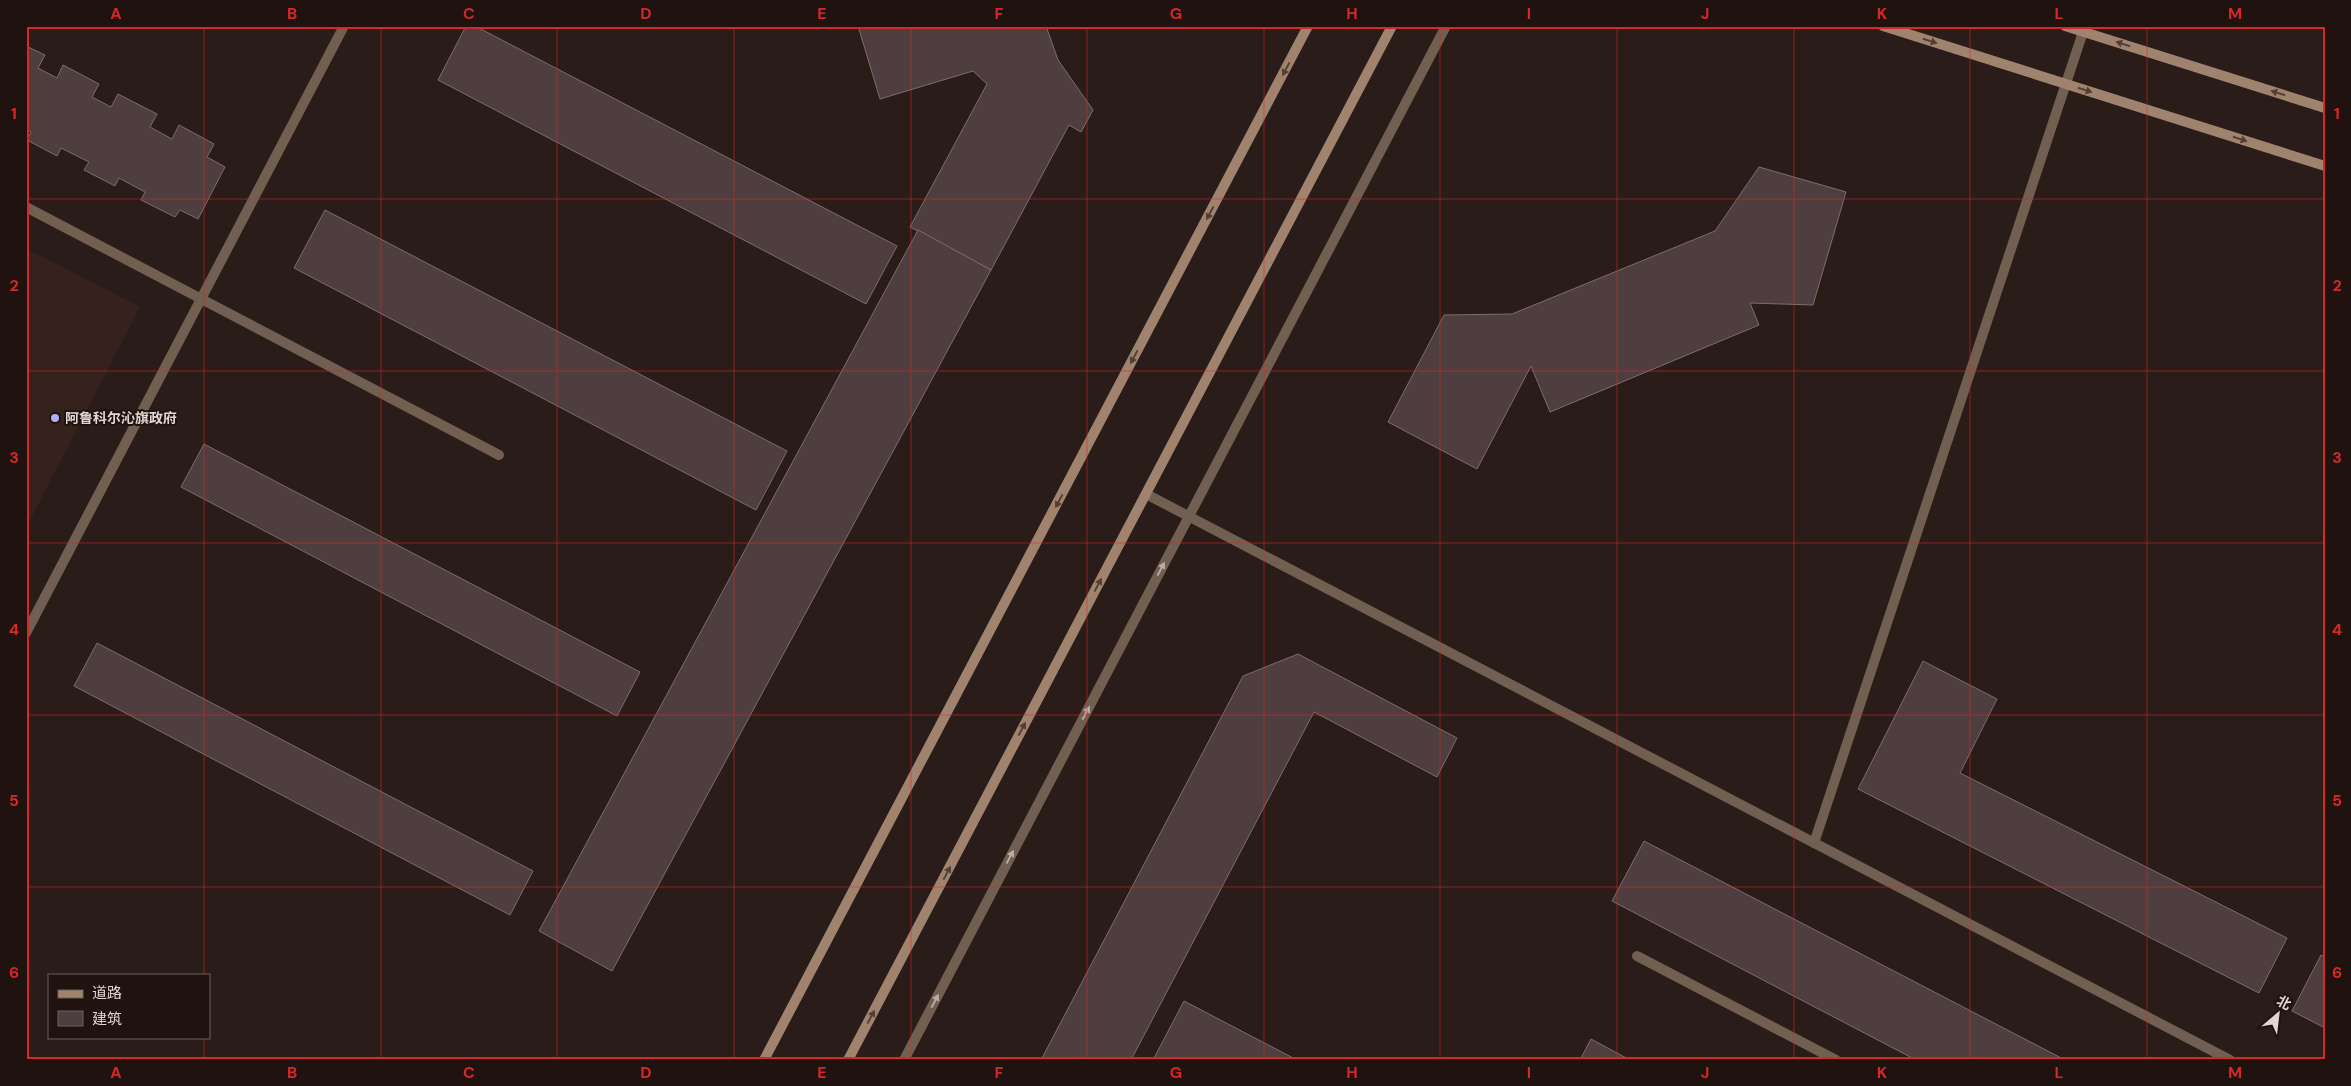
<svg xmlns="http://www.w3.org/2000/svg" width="2351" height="1086" font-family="'DM Sans','Noto Sans SC',sans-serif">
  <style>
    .built { fill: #36221c }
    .building { fill: #4f3e3f; stroke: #7f6c6e }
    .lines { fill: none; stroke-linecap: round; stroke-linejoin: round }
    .service { stroke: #715f52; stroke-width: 10 }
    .minor { stroke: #715f52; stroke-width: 10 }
    .secondary { stroke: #a0836e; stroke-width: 10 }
    .oneway { fill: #534035 }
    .oneway2 { fill: #b8aca5 }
    .grid { fill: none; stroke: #d62828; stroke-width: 1; stroke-opacity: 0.55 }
    .poi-dot { fill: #afaefa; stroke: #20130f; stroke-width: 2 }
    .labels { text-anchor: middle; stroke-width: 4; stroke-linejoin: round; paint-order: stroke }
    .poi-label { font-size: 14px; font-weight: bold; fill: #dfd5d2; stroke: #20130f; text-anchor: start }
    .neatline { fill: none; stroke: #d62828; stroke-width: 2 }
    .grid-label { font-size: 16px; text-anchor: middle; font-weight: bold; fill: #d62828 }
  </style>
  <rect width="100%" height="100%" fill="#2a1c18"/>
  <polygon class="built" points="26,248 140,307 26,528"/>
  <g class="building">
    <polygon points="466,26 475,26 897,246 866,304 438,80"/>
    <polygon points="858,26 1046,26 1058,60 1093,110 1081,132 1069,125 991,270 910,227 987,84 973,71 880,99"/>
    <polygon points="26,46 45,55 38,68 57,78 63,65 99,84 92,97 111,107 118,94 157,114 150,127 172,139 179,125 214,144 207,157 225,167 198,219 180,210 175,217 141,200 145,192 119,178 115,186 84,170 89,162 61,148 57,156 27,140 31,132 26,129"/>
    <polygon points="1759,167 1846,192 1813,305 1750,303 1759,325 1550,412 1531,366 1477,469 1388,422 1444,315 1512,314 1715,231"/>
    <polygon points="325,210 787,451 756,510 294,268"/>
    <polygon points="918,230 991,270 612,971 539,931"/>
    <polygon points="204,444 640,672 617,716 181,487"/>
    <polygon points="97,643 533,871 510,915 74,686"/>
    <polygon points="1298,654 1457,738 1437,777 1314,712 1131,1060 1041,1060 1243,676"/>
    <polygon points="1923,661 1997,699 1960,773 2287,938 2259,993 1858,789"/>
    <polygon points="1644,841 2065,1060 1916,1060 1612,901"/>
    <polygon points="2321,955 2325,957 2325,1028 2292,1011"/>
    <polygon points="1184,1001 1297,1060 1153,1060"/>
    <polygon points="1591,1039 1630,1060 1580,1060"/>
  </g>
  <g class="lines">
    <polyline class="service" points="1637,956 1836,1060"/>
    <g class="minor">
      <polyline points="26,207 499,455"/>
      <polyline points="1146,494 2230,1060"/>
      <polyline points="26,633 344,26"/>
      <polyline points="1814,843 2085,26"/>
      <polyline points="904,1060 1446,26"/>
    </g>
    <g class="secondary">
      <polyline points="1883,26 2325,166"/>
      <polyline points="2065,26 2325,108"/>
      <polyline points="764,1060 1308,26"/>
      <polyline points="848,1060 1392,26"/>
    </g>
  </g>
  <defs><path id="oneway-solid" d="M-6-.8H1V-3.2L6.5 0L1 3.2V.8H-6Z" transform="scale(1.25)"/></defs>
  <g class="oneway">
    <use href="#oneway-solid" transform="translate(1930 41) rotate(18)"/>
    <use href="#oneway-solid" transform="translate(2123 44) rotate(-163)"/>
    <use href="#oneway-solid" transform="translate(1286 69) rotate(118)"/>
    <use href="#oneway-solid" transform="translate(2085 90) rotate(18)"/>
    <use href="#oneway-solid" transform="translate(2278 93) rotate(-163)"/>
    <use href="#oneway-solid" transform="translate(2240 139) rotate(18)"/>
    <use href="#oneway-solid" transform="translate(1210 213) rotate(118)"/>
    <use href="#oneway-solid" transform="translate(1134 357) rotate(118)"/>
    <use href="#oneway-solid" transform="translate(1059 501) rotate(118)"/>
    <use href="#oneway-solid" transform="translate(1098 585) rotate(-62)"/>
    <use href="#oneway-solid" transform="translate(1022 729) rotate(-62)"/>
    <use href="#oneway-solid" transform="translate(947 873) rotate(-62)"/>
    <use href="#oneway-solid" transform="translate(871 1017) rotate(-62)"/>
  </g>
  <g class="oneway2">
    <use href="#oneway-solid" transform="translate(1161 569) rotate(-62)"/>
    <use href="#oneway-solid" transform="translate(1086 713) rotate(-62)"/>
    <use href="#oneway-solid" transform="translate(1010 857) rotate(-62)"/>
    <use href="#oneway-solid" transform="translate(935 1001) rotate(-62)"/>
  </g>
  <path class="grid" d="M204,26V975M381,26V1060M557,26V1060M734,26V1060M911,26V1060M1087,26V1060M1264,26V1060M1440,26V1060M1617,26V1060M1794,26V1060M1970,26V1060M2147,26V1060M26,199H2325M26,371H2325M26,543H2325M26,715H2325M26,887H2325M204,1037V1060"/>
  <circle class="poi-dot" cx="55" cy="418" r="5"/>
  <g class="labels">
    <g class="poi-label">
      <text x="65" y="423">阿鲁科尔沁旗政府</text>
    </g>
  </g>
  <rect width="2351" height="1086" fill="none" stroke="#20130f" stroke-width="55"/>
  <rect x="48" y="974" width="162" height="65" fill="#20130f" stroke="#6c615d"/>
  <rect x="58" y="990" width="25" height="8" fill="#a0836e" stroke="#6c615d"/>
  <text x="92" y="998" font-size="15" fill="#dfd5d2">道路</text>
  <rect x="58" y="1011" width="25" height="15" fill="#4f3e3f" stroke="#6c615d"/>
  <text x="92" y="1024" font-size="15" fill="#dfd5d2">建筑</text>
  <g transform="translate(2278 1014) rotate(28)" stroke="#20130f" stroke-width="4" paint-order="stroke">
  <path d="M0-4L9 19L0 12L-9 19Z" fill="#dfd5d2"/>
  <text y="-8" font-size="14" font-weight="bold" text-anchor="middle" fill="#dfd5d2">北</text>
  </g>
  <rect x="28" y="28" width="2296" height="1030" class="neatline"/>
  <g class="grid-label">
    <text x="116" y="19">A</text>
    <text x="292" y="19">B</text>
    <text x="469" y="19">C</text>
    <text x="646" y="19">D</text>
    <text x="822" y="19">E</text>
    <text x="999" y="19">F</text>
    <text x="1176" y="19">G</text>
    <text x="1352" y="19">H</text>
    <text x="1529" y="19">I</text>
    <text x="1705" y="19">J</text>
    <text x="1882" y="19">K</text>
    <text x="2059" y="19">L</text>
    <text x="2235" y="19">M</text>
    <text x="14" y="119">1</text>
    <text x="2337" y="119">1</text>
    <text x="14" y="291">2</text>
    <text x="2337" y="291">2</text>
    <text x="14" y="463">3</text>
    <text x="2337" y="463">3</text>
    <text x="14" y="635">4</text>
    <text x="2337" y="635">4</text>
    <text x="14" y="806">5</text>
    <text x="2337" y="806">5</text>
    <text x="14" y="978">6</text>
    <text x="2337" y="978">6</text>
    <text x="116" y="1078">A</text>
    <text x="292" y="1078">B</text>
    <text x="469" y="1078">C</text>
    <text x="646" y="1078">D</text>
    <text x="822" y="1078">E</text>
    <text x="999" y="1078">F</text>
    <text x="1176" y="1078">G</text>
    <text x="1352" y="1078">H</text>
    <text x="1529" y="1078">I</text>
    <text x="1705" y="1078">J</text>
    <text x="1882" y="1078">K</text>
    <text x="2059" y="1078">L</text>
    <text x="2235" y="1078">M</text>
  </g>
</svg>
